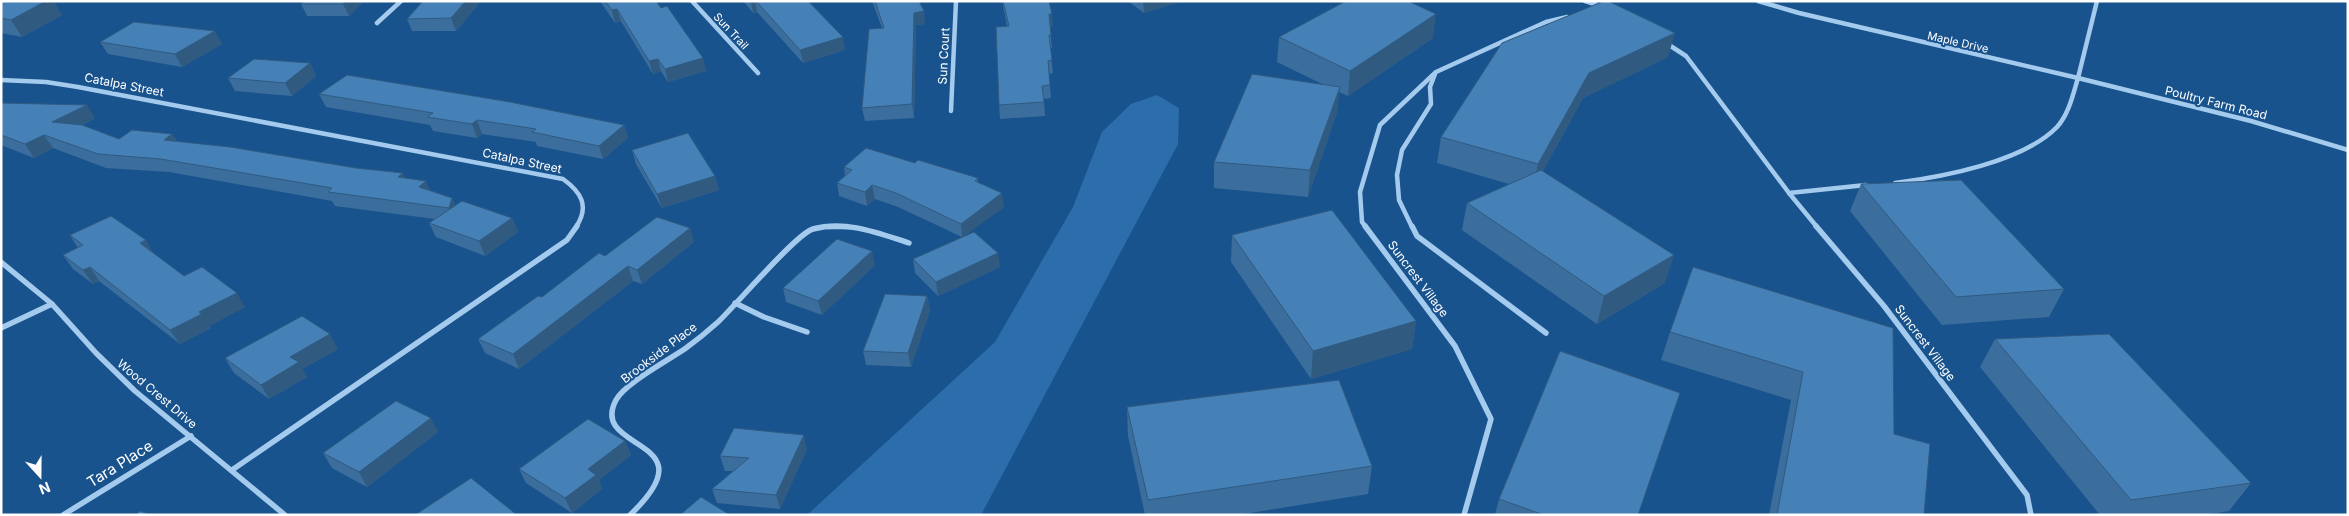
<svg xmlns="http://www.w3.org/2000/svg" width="2349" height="516" font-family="Inter,sans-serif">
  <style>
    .green { fill: #2b6eab }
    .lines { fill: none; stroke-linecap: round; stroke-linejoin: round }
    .minor-far1 { stroke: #a4cbee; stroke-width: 4.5 }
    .minor { stroke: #a4cbee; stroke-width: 5.5 }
    .wall { fill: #3b6e9d }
    .shaded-wall { fill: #305a80 }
    .building { fill: #4580b7; stroke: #305a80 }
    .labels { text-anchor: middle; stroke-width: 4; stroke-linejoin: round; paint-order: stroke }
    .far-street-label { font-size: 11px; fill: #fff; stroke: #19538d }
    .street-label { font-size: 12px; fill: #fff; stroke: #19538d }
    .near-street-label { font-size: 15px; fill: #fff; stroke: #19538d }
  </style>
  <rect width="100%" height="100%" fill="#19538d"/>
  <polygon class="green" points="1157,95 1179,108 1178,144 981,515 807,515 995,342 1073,207 1102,132 1131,104"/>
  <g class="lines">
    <g class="minor-far1">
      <polyline points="692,1 758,73"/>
      <polyline points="1585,1 1601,6"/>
      <polyline points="1758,1 1799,13 2078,78 2097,1"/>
      <polyline points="377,23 401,1"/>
      <polyline points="1666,43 1686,56 1789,193 1817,227"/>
      <path d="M1,80L46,82L78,87L563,179C581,192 590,206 576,227"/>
      <polyline points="951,111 956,1"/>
      <path d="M1895,183C1942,177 2023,162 2057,127C2069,114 2073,94 2078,78L2251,121L2348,150"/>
      <polyline points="1789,193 1866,185"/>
      <polyline points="828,227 849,227"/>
      <polyline points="1366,227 1362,222 1360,192 1380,125 1436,72 1546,22 1567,17"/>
      <polyline points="1412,227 1399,200 1397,175 1402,150 1431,104 1430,87 1435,74"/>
    </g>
    <g class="minor">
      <polyline points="1365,226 1455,346 1491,419 1464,515"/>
      <polyline points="1412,226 1417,236 1546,333"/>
      <polyline points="1816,226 1884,306 2027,495 2031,515"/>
      <polyline points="1,262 52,304 96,353 135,391 285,515"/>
      <polyline points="735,303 764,317 807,332"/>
      <polyline points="1,328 52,304"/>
      <polyline points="232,470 567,240 577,226"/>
      <polyline points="63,515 191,436"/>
      <path d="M630,515C713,436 588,453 616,400C625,383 669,360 686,348C697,340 708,331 718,322C736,305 796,234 813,229C846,220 878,233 909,243"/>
    </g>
  </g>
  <g class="wall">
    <polygon points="1,1 62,15 22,37 1,33"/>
    <polygon points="364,1 349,16 307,16 301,4"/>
    <polygon points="481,1 456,31 412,31 407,19"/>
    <polygon points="600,1 656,1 706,71 668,82 661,71 653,74 621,21 615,23"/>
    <polygon points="743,1 808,1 845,50 803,63 757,12 753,13"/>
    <polygon points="872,1 919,1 925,24 916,25 914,118 865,121 862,108 882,28"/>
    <polygon points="1002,1 1049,1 1053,26 1050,27 1052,48 1050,48 1053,73 1049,74 1051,98 1044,99 1045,116 1000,119 999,105 1007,26"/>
    <polygon points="1128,1 1179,1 1179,2 1144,13"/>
    <polygon points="1279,37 1433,38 1348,96 1339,92 1337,112 1308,197 1214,188 1214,162 1324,85 1277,62"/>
    <polygon points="100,42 222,44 182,67 108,54"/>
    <polygon points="1668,57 1583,98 1543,171 1665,283 1597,324 1462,230 1467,203 1509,184 1437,163 1441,137"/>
    <polygon points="310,63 316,76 292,96 235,91 228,78"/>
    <polygon points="319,94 624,125 628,138 603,159 537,146 536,142 482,134 477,138 433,131 430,125 326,107"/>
    <polygon points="1,103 95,118 82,125 119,139 172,134 177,141 405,178 430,190 452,198 455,206 512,218 518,232 485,256 436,237 429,223 435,219 335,206 332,201 169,172 106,168 53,148 34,158 1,145"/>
    <polygon points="632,150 715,176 719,190 662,208 636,164"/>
    <polygon points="915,163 978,178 978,182 1004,207 965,235 1000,267 938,296 915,273 913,259 962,237 898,207 875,199 867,206 839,196 837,183 845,175 844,167"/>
    <polygon points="1861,184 2064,289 2049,317 1942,325 1850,211"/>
    <polygon points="690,228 694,242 642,284 633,281 519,369 485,353 478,339 605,256"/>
    <polygon points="70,235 146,240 153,253 184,276 245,307 209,326 211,328 180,344 99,281 93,284 73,269 63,255 78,248"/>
    <polygon points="1232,235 1416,321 1412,349 1311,379 1231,262"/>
    <polygon points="875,265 822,315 786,302 783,288"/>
    <polygon points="1693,267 1894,434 1924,515 1769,515 1791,400 1661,360 1670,332"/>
    <polygon points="927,296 930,310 911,367 866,365 863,351"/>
    <polygon points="1995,339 2251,483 2229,511 2204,515 2100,515 1980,367"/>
    <polygon points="338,349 302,369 307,377 269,399 234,373 225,358"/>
    <polygon points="1127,407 1372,466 1368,494 1237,515 1145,515 1128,436"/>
    <polygon points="438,432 367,487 332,468 323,453"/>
    <polygon points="625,441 631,455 599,480 602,489 572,513 526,483 519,469"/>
    <polygon points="807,449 780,509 717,503 712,489 733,471 725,471 720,456"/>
    <polygon points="1499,499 1638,515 1495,515"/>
  </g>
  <g class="shaded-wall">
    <polygon points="46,1 54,1 62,15 22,37 11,20"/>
    <polygon points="346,1 364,1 349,16 343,4"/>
    <polygon points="466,1 481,1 456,31 451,18"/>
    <polygon points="751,1 755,1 757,12 753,13"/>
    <polygon points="1143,1 1179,1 1179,2 1144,13"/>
    <polygon points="617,9 621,21 615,23 612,10"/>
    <polygon points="924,11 925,24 916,25 914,118 912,104 914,13"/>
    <polygon points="1049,14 1052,14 1053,26 1050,27"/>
    <polygon points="1436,14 1433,38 1348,96 1350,71"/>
    <polygon points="215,31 222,44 182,67 175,54"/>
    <polygon points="1675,33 1668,57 1583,98 1532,191 1538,164 1589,73"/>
    <polygon points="843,37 845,50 803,63 800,50"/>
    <polygon points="703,58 706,71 668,82 665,69"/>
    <polygon points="658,59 661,71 653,74 649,61"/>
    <polygon points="310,63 316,76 292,96 285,83"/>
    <polygon points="1340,87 1337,112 1308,197 1310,170"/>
    <polygon points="87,105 95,118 61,135 52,122"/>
    <polygon points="477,120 482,134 477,138 472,124"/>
    <polygon points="624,125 628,138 603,159 599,146"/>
    <polygon points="172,134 180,147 164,140"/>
    <polygon points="44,135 53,148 34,158 25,144"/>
    <polygon points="403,173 409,187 398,177"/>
    <polygon points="715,176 719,190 662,208 657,194"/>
    <polygon points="426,181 432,195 419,187"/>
    <polygon points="872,185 875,199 867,206 865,192"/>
    <polygon points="1002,193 1004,207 962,238 961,224"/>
    <polygon points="452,198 458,212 455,222 449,208"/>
    <polygon points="512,218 518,232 485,256 479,241"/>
    <polygon points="690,228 694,242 642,284 637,270"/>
    <polygon points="146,240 154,254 140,243"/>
    <polygon points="872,251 875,265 822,315 818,301"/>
    <polygon points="998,253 1000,267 938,296 936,282"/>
    <polygon points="1674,255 1665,283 1597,324 1604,296"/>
    <polygon points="628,266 633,281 519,369 513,354"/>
    <polygon points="90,267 99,281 93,284 83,270"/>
    <polygon points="237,293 245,307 209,326 211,328 180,344 170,330 199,312"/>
    <polygon points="927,296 930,310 911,367 908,353"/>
    <polygon points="1416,321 1412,349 1311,379 1313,351"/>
    <polygon points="330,334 338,349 302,369 307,377 269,399 261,385 290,357"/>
    <polygon points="431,418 438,432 367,487 359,472"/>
    <polygon points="804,435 807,449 780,509 776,495"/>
    <polygon points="625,441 631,455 599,480 602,489 572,513 565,498 588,469"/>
  </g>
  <g class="building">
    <polygon points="1,1 46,1 11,20 1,18"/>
    <polygon points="303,1 346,1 343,4 301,4"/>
    <polygon points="423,1 466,1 451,18 407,19"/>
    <polygon points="605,1 656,1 661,8 667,6 703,58 665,69 658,59 649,61 617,9 612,10"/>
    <polygon points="756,1 808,1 843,37 800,50"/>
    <polygon points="875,1 919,1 924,11 914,13 912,104 862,108 869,29 884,28"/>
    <polygon points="1003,1 1049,1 1052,14 1049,14 1051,35 1049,35 1052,60 1048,61 1050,85 1042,86 1044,102 999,105 996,27 1009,26"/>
    <polygon points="1346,1 1408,1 1436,14 1350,71 1279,37"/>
    <polygon points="1604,1 1608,1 1675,33 1589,73 1538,164 1441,137 1502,43"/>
    <polygon points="134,22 215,31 175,54 100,42"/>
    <polygon points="254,59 310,63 285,83 228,78"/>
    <polygon points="1252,74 1340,87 1310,170 1214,162"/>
    <polygon points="347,75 510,102 624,125 599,146 532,132 536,129 477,120 472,124 427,117 433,113 319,94"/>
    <polygon points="1,103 87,105 52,122 82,125 119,139 132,130 172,134 164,140 230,147 356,168 403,173 398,177 426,181 419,187 452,198 449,208 328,192 332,188 161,159 98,154 44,135 25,144 1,135"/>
    <polygon points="688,133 715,176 657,194 632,150"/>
    <polygon points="866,148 915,163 918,160 978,178 975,181 1002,193 961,224 896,193 872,185 865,192 837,183 852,170 844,167"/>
    <polygon points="1541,170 1674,255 1604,296 1467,203"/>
    <polygon points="1961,180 2064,289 1956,297 1861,184"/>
    <polygon points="462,201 512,218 479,241 429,223"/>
    <polygon points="1332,210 1416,321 1313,351 1232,235"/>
    <polygon points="111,216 146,240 140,243 184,276 202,267 237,293 199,312 202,314 170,330 90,267 83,270 63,255 83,245 70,235"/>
    <polygon points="657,217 690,228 637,270 628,266 513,354 478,339 538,296 542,297 599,253 605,256"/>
    <polygon points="974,232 998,253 936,282 913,259"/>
    <polygon points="837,239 872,251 818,301 783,288"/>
    <polygon points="1693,267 1893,328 1894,434 1930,444 1924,515 1777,515 1803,372 1670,332"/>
    <polygon points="885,294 927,296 908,353 863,351"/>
    <polygon points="302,316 330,334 290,357 299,362 261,385 225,358"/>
    <polygon points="2109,334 2251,483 2131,500 1995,339"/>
    <polygon points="1560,351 1680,393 1638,515 1544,515 1499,499"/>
    <polygon points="1339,380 1372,466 1148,500 1127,407"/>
    <polygon points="396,401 431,418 359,472 323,453"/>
    <polygon points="588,419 625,441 588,469 596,475 565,498 519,469"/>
    <polygon points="734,428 804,435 776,495 712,489 749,458 720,456"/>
    <polygon points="471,478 517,515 415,515"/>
    <polygon points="701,497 730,515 680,515"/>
    <polygon points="140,511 151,515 136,515"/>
  </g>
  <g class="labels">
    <g class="far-street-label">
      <text transform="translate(731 31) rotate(47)" y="4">Sun Trail</text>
      <text transform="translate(1958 42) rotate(13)" y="4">Maple Drive</text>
    </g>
    <g class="street-label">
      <text transform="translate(944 56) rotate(-87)" y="4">Sun Court</text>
      <text transform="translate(124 85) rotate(11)" y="4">Catalpa Street</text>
      <text transform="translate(2216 103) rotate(14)" y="4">Poultry Farm Road</text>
      <text transform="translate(522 161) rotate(12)" y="4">Catalpa Street</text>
      <text transform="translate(1418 279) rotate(53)" y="4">Suncrest Village</text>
      <text transform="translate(1925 343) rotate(53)" y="4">Suncrest Village</text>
      <text transform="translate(659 353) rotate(-37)" y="4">Brookside Place</text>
      <text transform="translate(157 394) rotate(40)" y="4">Wood Crest Drive</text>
    </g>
    <g class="near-street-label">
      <text transform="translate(120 464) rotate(-32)" y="5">Tara Place</text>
    </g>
  </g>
  <rect width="2349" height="516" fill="none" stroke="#ffffff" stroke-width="5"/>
  <g transform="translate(40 476) rotate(159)" stroke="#19538d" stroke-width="4" paint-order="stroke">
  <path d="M0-4L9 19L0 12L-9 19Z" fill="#ffffff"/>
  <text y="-8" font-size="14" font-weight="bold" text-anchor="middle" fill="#ffffff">N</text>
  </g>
</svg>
